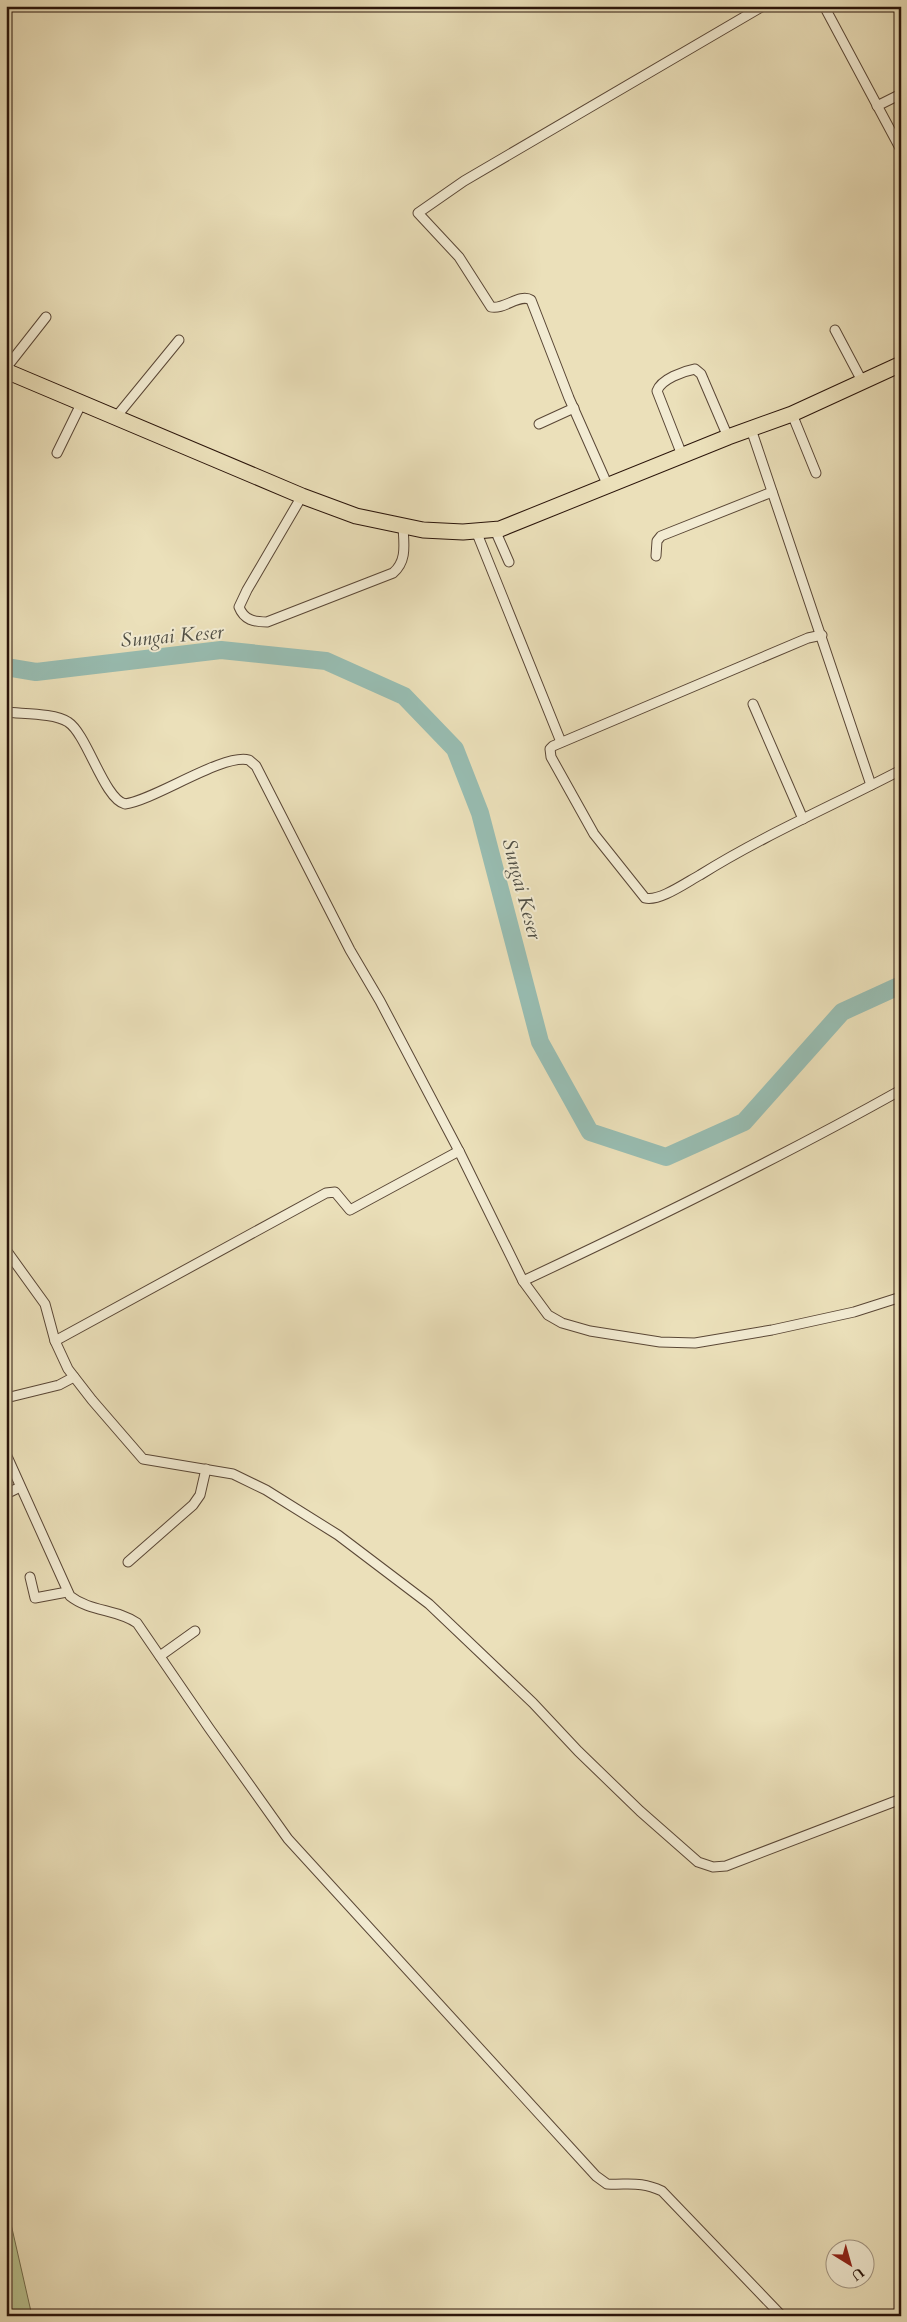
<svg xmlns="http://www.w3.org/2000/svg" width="907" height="2322" viewBox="0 0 907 2322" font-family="Cardo,serif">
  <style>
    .green { fill: #b8c28f; stroke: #716b4c }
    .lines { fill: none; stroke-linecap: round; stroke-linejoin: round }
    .river { stroke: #98bdb2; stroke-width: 18 }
    .minor-casing { stroke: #5a4736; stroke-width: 11 }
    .trunk-casing { stroke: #2a140a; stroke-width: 17 }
    .minor { stroke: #f2ebd2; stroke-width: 9 }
    .trunk { stroke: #ebe0ba; stroke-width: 15 }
    .labels { text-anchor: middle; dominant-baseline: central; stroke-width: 4; stroke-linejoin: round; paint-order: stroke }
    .water-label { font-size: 20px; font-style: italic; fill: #504f45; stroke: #f2ebd2 }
  </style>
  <rect width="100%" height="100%" fill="#ebe0ba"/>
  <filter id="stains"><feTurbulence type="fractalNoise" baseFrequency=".004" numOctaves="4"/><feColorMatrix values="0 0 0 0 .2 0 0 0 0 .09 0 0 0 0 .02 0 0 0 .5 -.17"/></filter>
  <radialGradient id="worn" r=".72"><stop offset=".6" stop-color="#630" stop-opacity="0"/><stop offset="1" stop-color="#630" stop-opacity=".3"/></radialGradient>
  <!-- green -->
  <polygon class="green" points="6,2171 11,2224 32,2316 6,2316"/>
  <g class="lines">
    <!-- river -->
    <polyline class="river" points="6,667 36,672 221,650 326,661 404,696 455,749 480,813 540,1042 590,1132 666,1157 744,1122 842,1012 901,985"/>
    <!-- minor casing -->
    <g class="minor-casing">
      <g id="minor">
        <polyline points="824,6 901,150"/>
        <polyline points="877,106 901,94"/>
        <polyline points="835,330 862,381"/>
        <polyline points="6,368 46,317"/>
        <polyline points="792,414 816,473"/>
        <polyline points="116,417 179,340"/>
        <polyline points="539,424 574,408"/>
        <polyline points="751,429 871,785"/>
        <polyline points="57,453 82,402"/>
        <path d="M682,455L657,391C661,379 684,371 695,369L701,374L728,437"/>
        <path d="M608,486L569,398L531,300C520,293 504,310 491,307L459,257L418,213L464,181L763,6"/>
        <path d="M302,496L247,590L239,607C244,620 254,622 267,622L393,573C407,561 404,545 403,527"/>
        <polyline points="495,530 509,562"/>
        <polyline points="476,531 561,742"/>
        <polyline points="656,556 657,541 661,536 772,492"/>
        <path d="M822,635L808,638L553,746L550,749L551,757L594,834L645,898C659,902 687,882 700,875C764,835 834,805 901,770"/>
        <polyline points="753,704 803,819"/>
        <path d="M6,712C22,714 55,713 68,722C87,734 104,799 125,804C155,800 223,753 249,760L256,766L350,950L380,1001L459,1151L523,1281L548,1315L562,1323L590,1331L660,1342L695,1343L772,1330L854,1312L901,1297"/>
        <polyline points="6,1250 45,1304 55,1341 68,1369 92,1400 143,1459 233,1474 266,1490 338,1535 429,1604 533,1703 578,1751 640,1811 698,1862 713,1867 726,1866 901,1799"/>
        <path d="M523,1281C651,1221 778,1159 901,1090"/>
        <polyline points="55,1341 326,1193 335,1192 350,1210 459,1151"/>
        <polyline points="6,1398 59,1385 74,1377"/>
        <path d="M6,1454L70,1596C90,1612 117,1609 137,1623L209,1728L288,1839L596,2176L607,2184C630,2185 640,2181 662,2191L782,2316"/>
        <polyline points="6,1494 20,1487"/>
        <polyline points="128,1562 193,1505 200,1495 206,1469"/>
        <polyline points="30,1577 35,1598 67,1592"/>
        <polyline points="160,1656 195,1631"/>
      </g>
    </g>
    <!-- trunk casing -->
    <g class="trunk-casing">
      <polyline id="trunk" points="6,371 302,496 356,516 423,530 463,532 500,529 728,437 792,414 901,364"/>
    </g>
    <!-- minor -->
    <use href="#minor" class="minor"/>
    <!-- trunk -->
    <use href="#trunk" class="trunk"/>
  </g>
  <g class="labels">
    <!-- water labels -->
    <g class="water-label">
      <text transform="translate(172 636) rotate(-5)">Sungai Keser</text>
      <text transform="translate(522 889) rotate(75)">Sungai Keser</text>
    </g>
  </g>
  <!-- margin -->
  <rect width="907" height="2322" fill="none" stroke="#ebe0ba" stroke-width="25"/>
  <rect x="8" y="8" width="892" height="2307" fill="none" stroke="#2a140a" stroke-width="2.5"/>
  <rect x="12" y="12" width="882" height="2297" fill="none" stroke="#2a140a"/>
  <!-- north arrow -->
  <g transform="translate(850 2264) rotate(143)"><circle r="24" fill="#f2ebd2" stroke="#a29582"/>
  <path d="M0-4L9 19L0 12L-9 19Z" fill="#8f2418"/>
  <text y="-8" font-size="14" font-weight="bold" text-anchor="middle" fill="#2a140a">U</text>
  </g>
  <rect width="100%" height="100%" filter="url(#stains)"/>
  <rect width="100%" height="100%" fill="url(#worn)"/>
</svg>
